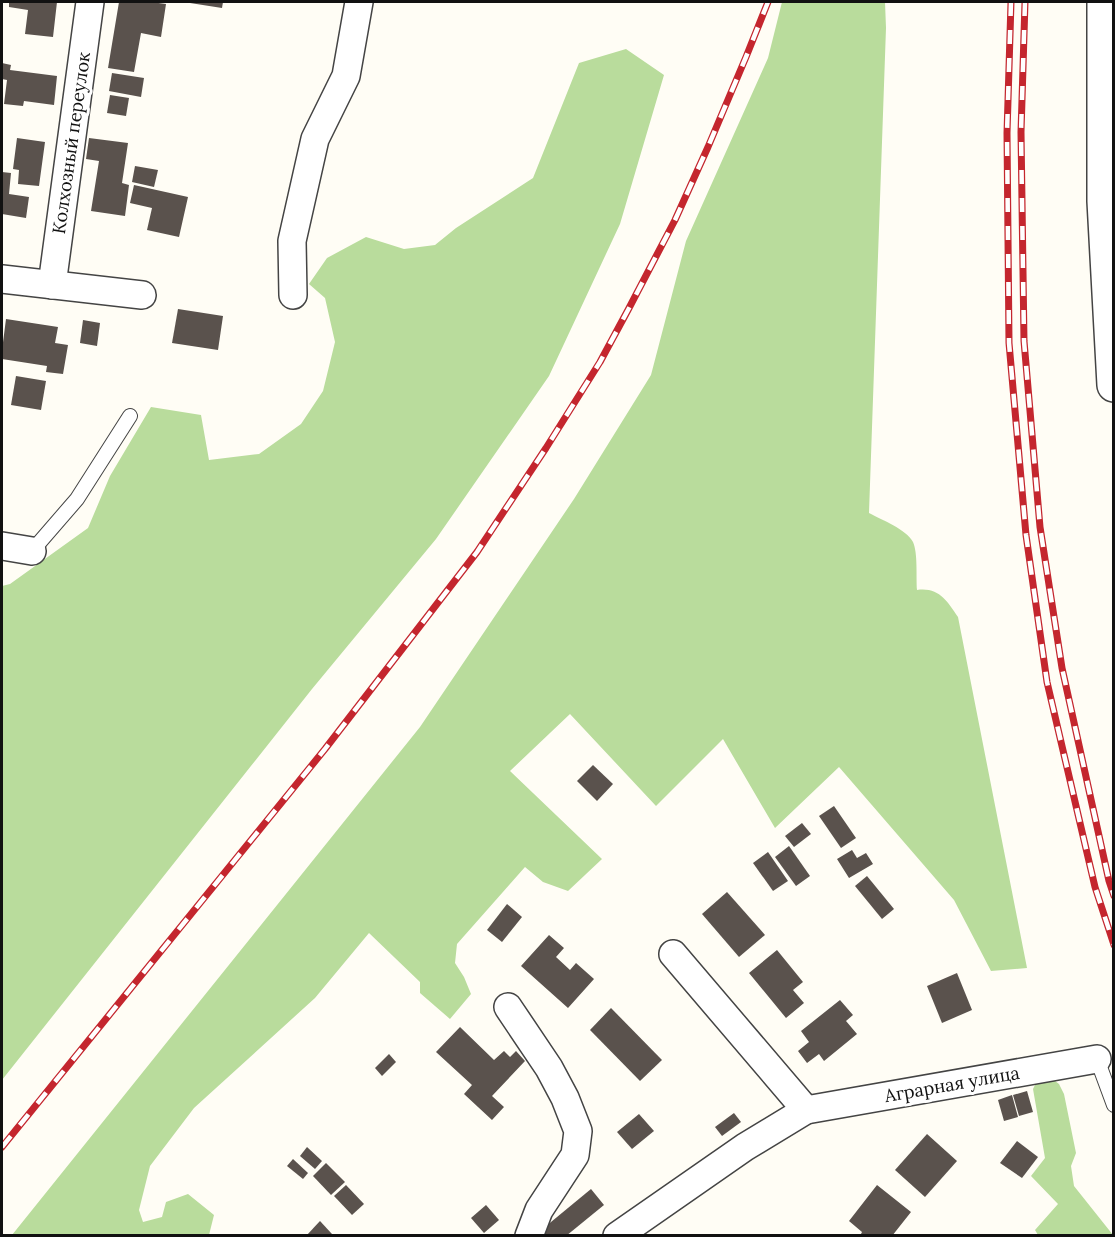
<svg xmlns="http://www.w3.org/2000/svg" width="1115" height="1237" viewBox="0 0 1115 1237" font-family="Lora,serif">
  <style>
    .forest { fill: #b9dc9c }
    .building { fill: #5a524d }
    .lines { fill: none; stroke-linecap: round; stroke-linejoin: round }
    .service-casing { stroke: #444; stroke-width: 16 }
    .minor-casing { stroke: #444; stroke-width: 30 }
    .tertiary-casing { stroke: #444; stroke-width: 36 }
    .service { stroke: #fff; stroke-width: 14 }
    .minor { stroke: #fff; stroke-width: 27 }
    .tertiary { stroke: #fff; stroke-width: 33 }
    .rail-casing { stroke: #c4262e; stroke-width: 7 }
    .rail { stroke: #fff; stroke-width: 4.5; stroke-dasharray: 14; stroke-linecap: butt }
    .labels { text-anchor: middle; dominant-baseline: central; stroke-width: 6; stroke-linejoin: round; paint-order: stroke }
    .street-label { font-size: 18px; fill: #111; stroke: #fff }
  </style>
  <rect width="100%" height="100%" fill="#fffdf5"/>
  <!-- forest -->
  <g class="forest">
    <path d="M782,2H885L886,28L869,513C882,520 906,529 913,542C918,553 916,577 917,590C939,587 947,601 958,617L1027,968L991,971L954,900L839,767L775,828L723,739L656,806L570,714L510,771L602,859L568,891L543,882L525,867L457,944L455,963L464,977L471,994L450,1019L420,993V982L369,933L315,998L194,1108L150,1166L139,1210L143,1222L162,1217L166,1202L188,1194L214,1215L209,1235H12L420,727L574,499L651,375L686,241L768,58Z"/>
    <polygon points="626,49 664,75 620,224 549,376 436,539 312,689 2,1080 2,586 10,584 88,528 110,476 151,407 201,415 209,460 259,454 301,424 323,391 335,342 325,298 309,284 327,258 366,237 404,249 435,245 456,228 533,178 579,63"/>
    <polygon points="1051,1078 1059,1084 1064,1094 1076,1153 1071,1166 1074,1186 1113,1235 1038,1235 1035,1230 1058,1204 1031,1176 1045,1158 1033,1089 1037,1081"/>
  </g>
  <!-- building -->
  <g class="building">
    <polygon points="9,2 57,2 53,37 25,34 28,10 9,7"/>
    <polygon points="119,2 151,2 166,4 161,37 141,33 134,72 108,68"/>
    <polygon points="190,2 223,2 222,8 190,3"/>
    <polygon points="2,63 11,65 10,70 57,76 54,105 24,101 23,106 4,104 7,80 2,79"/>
    <polygon points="112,73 144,78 141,97 109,91"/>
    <polygon points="110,95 129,98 126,116 107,113"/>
    <polygon points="17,138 45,142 39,186 18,184 19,170 13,169"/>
    <polygon points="89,138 128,143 122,183 129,185 125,216 91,211 99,161 86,159"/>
    <polygon points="135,166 158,170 154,187 132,182"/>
    <polygon points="2,172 11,173 9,194 29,197 26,218 2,214"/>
    <polygon points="134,185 188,197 179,237 147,230 152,208 130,203"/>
    <polygon points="178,309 223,316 218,350 172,343"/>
    <polygon points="6,319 58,327 55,343 68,345 63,374 46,372 47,366 2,359 2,350"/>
    <polygon points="83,320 100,323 97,346 80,343"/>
    <polygon points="16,376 46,381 41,410 11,405"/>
    <polygon points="593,765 613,784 597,801 577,781"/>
    <polygon points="834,806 856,838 841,848 819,816"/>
    <polygon points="802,823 811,834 794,847 785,836"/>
    <polygon points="789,846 810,876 796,886 775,857"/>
    <polygon points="852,850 857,858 866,853 873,864 849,878 837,859"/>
    <polygon points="768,852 788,881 773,891 753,863"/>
    <polygon points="867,876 894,909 882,919 855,886"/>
    <polygon points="727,892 765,935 739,957 702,914"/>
    <polygon points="507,904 522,917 502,942 487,930"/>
    <polygon points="549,935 564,948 556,957 570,970 576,963 594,979 568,1008 521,966"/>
    <polygon points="777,950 803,982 793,990 804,1003 786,1018 749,973"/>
    <polygon points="957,973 972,1010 942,1023 927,986"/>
    <polygon points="840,1000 853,1015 846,1021 857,1034 824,1061 819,1054 807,1063 798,1051 809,1042 801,1031"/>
    <polygon points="611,1008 662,1060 640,1081 590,1030"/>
    <polygon points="460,1027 494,1060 504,1051 510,1057 516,1051 525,1061 492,1096 504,1107 492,1120 464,1094 472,1085 436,1052"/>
    <polygon points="389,1054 396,1062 382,1076 375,1068"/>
    <polygon points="1027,1091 1033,1112 1019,1116 1013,1095"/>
    <polygon points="1012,1095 1018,1117 1004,1121 998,1100"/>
    <polygon points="734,1113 741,1122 722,1136 715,1127"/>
    <polygon points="639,1114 654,1131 632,1149 617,1132"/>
    <polygon points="927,1134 957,1161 925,1197 895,1170"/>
    <polygon points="1017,1141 1038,1157 1022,1178 1000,1163"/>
    <polygon points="307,1147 322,1161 315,1169 300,1156"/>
    <polygon points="293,1159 308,1173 303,1179 287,1166"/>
    <polygon points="326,1163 345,1182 331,1195 313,1176"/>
    <polygon points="346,1185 364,1204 352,1215 334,1196"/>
    <polygon points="877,1185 911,1212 892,1236 860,1236 862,1232 849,1221"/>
    <polygon points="591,1189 604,1205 566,1236 534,1236"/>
    <polygon points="486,1205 499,1220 484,1233 471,1218"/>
    <polygon points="320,1221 332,1234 331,1236 306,1236"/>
  </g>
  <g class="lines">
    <!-- service casing -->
    <g class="service-casing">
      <g id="service">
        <polyline points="32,551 77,499 130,416"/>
        <polyline points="1097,1059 1114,1105"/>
      </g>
    </g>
    <!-- minor casing -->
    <g class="minor-casing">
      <g id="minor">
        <polyline points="2,279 142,295"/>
        <polyline points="52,285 90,2"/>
        <polyline points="293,295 292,241 315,139 346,76 359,2"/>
        <polyline points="2,546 32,551"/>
        <polyline points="673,954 806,1110"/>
        <polyline points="508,1007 549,1068 565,1098 578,1131 575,1155 539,1210 529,1236"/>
        <polyline points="617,1236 745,1147 806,1110 1097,1059"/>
      </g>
    </g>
    <!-- tertiary casing -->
    <g class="tertiary-casing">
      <polyline id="tertiary" points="1104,2 1104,201 1114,385"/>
    </g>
    <!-- service -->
    <use href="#service" class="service"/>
    <!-- minor -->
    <use href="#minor" class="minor"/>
    <!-- tertiary -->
    <use href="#tertiary" class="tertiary"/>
    <!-- rail casing -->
    <g class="rail-casing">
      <g id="rail">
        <polyline points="1011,2 1007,133 1009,343 1026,535 1047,682 1095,887 1114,945"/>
        <polyline points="1025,2 1021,132 1024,341 1040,527 1062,668 1109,881 1114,896"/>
        <polyline points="2,1147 325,749 477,552 546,448 600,362 628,310 675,220 708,147 746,57 768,2"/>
      </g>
    </g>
    <!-- rail -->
    <use href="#rail" class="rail"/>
  </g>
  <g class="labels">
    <!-- street labels -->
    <g class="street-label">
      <text transform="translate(71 143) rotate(-82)">Колхозный переулок</text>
      <text transform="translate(952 1084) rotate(-10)">Аграрная улица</text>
    </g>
  </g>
  <!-- border -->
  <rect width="1115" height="1237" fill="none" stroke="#111111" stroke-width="6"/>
</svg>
